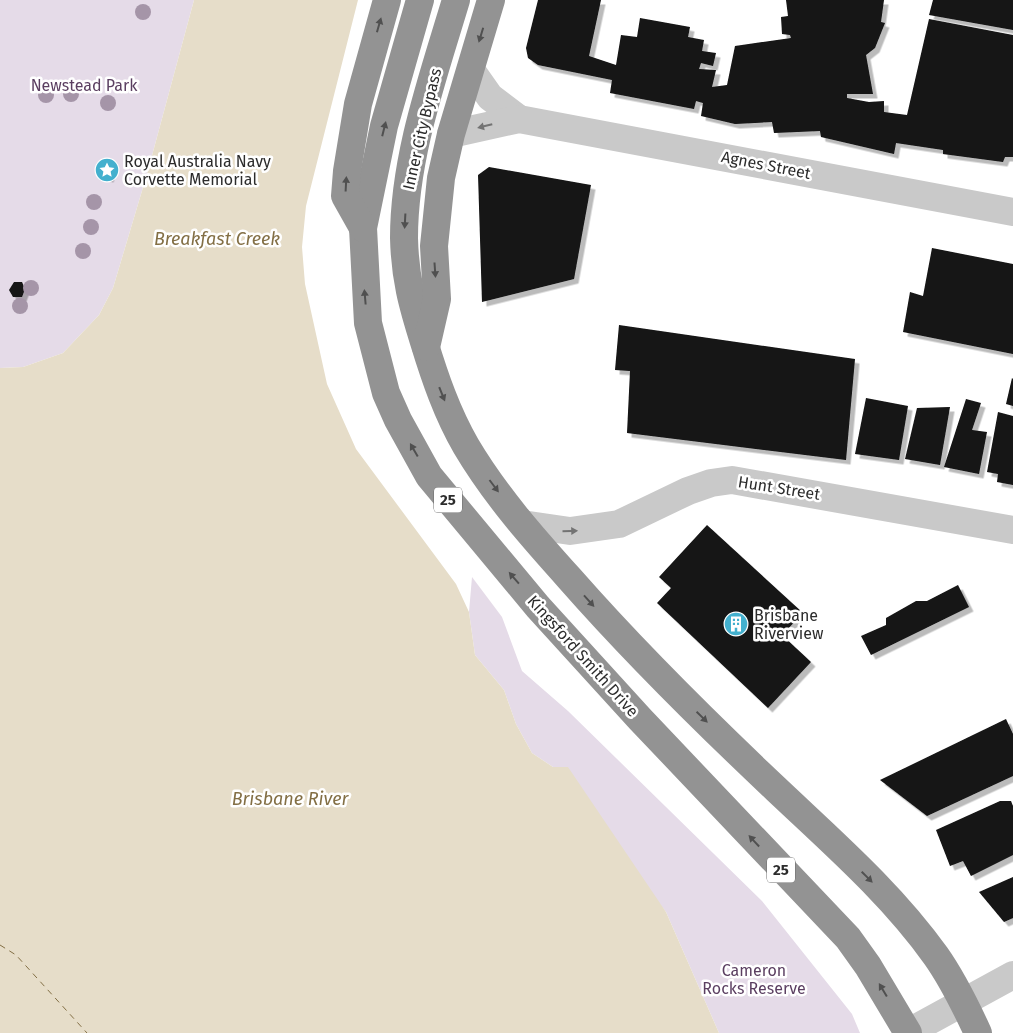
<svg xmlns="http://www.w3.org/2000/svg" width="1013" height="1033" viewBox="0 0 1013 1033" font-family="'Fira Sans',sans-serif">
  <style>
    .green { fill: #e5dbe8 }
    .water { fill: #e6ddc9 }
    .lines { fill: none; stroke-linecap: round; stroke-linejoin: round }
    .ferry { stroke: #836f45; stroke-width: 1; stroke-dasharray: 6 5; stroke-linecap: butt }
    .building { fill: #131313; filter: url(#shadow) }
    .minor { stroke: #c9c9c9; stroke-width: 28 }
    .highway { stroke: #939393; stroke-width: 28 }
    .tree { fill: #a595a8 }
    .oneway { fill: #505050 }
    .oneway2 { fill: #737373 }
    .labels { text-anchor: middle; dominant-baseline: central; stroke-width: 5; stroke-linejoin: round; paint-order: stroke }
    .shield { fill: #fff; stroke: #6b6b6b; stroke-width: 1 }
    .shield-label { font-size: 15px; font-weight: bold; fill: #2c2c2c }
    .park-label { font-size: 16px; fill: #5b3f61; stroke: #fff }
    .street-label { font-size: 16px; fill: #2c2c2c; stroke: #fff }
    .poi-label { font-size: 16px; fill: #2c2c2c; stroke: #fff; text-anchor: start }
    .water-label { font-size: 18px; font-style: italic; fill: #836f45; stroke: #fff }
  </style>
  <defs>
    <filter id="shadow"><feDropShadow dx="4.5" dy="4.5" stdDeviation="0" flood-color="#0004"/></filter>
  </defs>
  <rect width="100%" height="100%" fill="#fff"/>
  <!-- green -->
  <g class="green">
    <polygon points="0,0 194,0 147,174 113,288 99,315 63,353 23,367 0,368"/>
    <polygon points="472,577 502,617 522,671 568,711 762,901 852,1014 860,1033 719,1033 666,912 553,767 532,753 516,724 504,690 475,655 469,612"/>
  </g>
  <!-- water -->
  <polygon class="water" points="194,0 358,0 306,206 302,247 305,284 327,384 356,449 456,584 469,612 475,655 504,690 516,724 532,753 553,767 568,767 666,912 719,1033 0,1033 0,368 23,367 63,353 99,315 113,288 147,174"/>
  <g class="lines">
    <!-- ferry -->
    <polyline class="ferry" points="0,945 16,955 87,1033"/>
  </g>
  <!-- building -->
  <g class="building">
    <polygon points="538,0 601,0 589,56 616,65 621,35 637,37 640,18 690,27 688,37 704,40 702,51 716,53 713,66 701,63 699,69 716,70 712,87 727,85 735,46 791,38 790,35 782,34 781,17 788,16 786,0 884,0 881,22 885,23 875,48 866,55 873,94 847,94 847,98 869,102 884,101 884,112 907,115 929,19 1013,35 1013,157 1005,157 1003,162 943,154 943,150 896,143 894,154 821,137 820,131 774,133 772,122 735,124 701,116 703,103 696,101 694,109 610,93 612,80 538,65 528,58 526,48"/>
    <polygon points="933,0 1013,0 1013,30 929,15"/>
    <polygon points="110,163 113,164 109,178 106,177"/>
    <polygon points="489,167 591,185 574,279 482,302 478,175"/>
    <polygon points="932,248 1013,264 1013,354 903,332 910,292 923,296"/>
    <polygon points="14,282 22,282 25,289 22,297 13,297 9,290"/>
    <polygon points="619,325 855,359 846,460 627,433 630,371 615,370"/>
    <polygon points="1012,378 1013,379 1013,406 1006,404"/>
    <polygon points="866,398 908,406 899,460 855,454"/>
    <polygon points="966,399 981,403 972,430 987,432 979,474 944,467"/>
    <polygon points="950,407 940,465 905,459 917,408"/>
    <polygon points="998,412 1013,416 1013,485 997,482 998,474 987,472"/>
    <polygon points="707,525 803,613 782,635 811,662 768,708 657,603 671,588 659,577"/>
    <polygon points="958,585 969,607 871,655 861,636 886,625 886,618 916,601 927,601"/>
    <polygon points="1006,719 1013,734 1013,776 927,816 880,780"/>
    <polygon points="1000,801 1011,801 1013,806 1013,855 971,876 963,861 950,866 936,830"/>
    <polygon points="1013,877 1013,918 1004,922 979,892"/>
  </g>
  <g class="lines">
    <!-- minor -->
    <g class="minor">
      <polyline points="471,70 490,97 519,119"/>
      <polyline points="451,134 519,119 1013,212"/>
      <polyline points="522,524 570,531 619,524 688,491 711,483 732,480 1013,530"/>
      <polyline points="907,1033 1013,975"/>
    </g>
    <!-- highway -->
    <g class="highway">
      <polyline points="420,0 384,126 363,228 368,323 386,393 398,420 429,476 538,607 640,719 848,938 868,966 908,1033"/>
      <path d="M456,0C433,77 404,157 404,238C405,278 412,304 424,342C435,378 447,413 466,446C495,495 533,538 570,579C635,653 705,722 776,789C832,842 891,893 936,956C953,980 966,1007 978,1033"/>
      <polyline points="363,228 345,196 347,171 358,104 387,0"/>
      <polyline points="426,347 437,299 434,246 441,178 451,134 491,0"/>
    </g>
  </g>
  <!-- trees -->
  <g class="tree">
    <circle cx="143" cy="12" r="8"/>
    <circle cx="71" cy="94" r="8"/>
    <circle cx="46" cy="95" r="8"/>
    <circle cx="108" cy="103" r="8"/>
    <circle cx="94" cy="202" r="8"/>
    <circle cx="91" cy="227" r="8"/>
    <circle cx="83" cy="251" r="8"/>
    <circle cx="31" cy="288" r="8"/>
    <circle cx="20" cy="306" r="8"/>
  </g>
  <!-- one-way arrows -->
  <defs><path id="oneway-solid" d="M-6-.8H1V-3.2L6.5 0L1 3.2V.8H-6Z" transform="scale(1.25)"/></defs>
  <g class="oneway">
    <use href="#oneway-solid" transform="translate(379 25) rotate(-74)"/>
    <use href="#oneway-solid" transform="translate(481 35) rotate(107)"/>
    <use href="#oneway-solid" transform="translate(384 129) rotate(-76)"/>
    <use href="#oneway-solid" transform="translate(346 184) rotate(-87)"/>
    <use href="#oneway-solid" transform="translate(405 221) rotate(93)"/>
    <use href="#oneway-solid" transform="translate(435 270) rotate(86)"/>
    <use href="#oneway-solid" transform="translate(365 297) rotate(-95)"/>
    <use href="#oneway-solid" transform="translate(442 394) rotate(68)"/>
    <use href="#oneway-solid" transform="translate(414 450) rotate(-120)"/>
    <use href="#oneway-solid" transform="translate(494 486) rotate(53)"/>
    <use href="#oneway-solid" transform="translate(514 578) rotate(-131)"/>
    <use href="#oneway-solid" transform="translate(589 601) rotate(48)"/>
    <use href="#oneway-solid" transform="translate(702 717) rotate(44)"/>
    <use href="#oneway-solid" transform="translate(754 841) rotate(-133)"/>
    <use href="#oneway-solid" transform="translate(867 877) rotate(45)"/>
    <use href="#oneway-solid" transform="translate(883 990) rotate(-121)"/>
  </g>
  <g class="oneway2">
    <use href="#oneway-solid" transform="translate(485 126) rotate(166)"/>
    <use href="#oneway-solid" transform="translate(570 531) rotate(-2)"/>
  </g>
  <!-- icons -->
  <defs>
    <g id="sight-disc" transform="scale(1.25)"><circle r="9.5" fill="#43b0ce" stroke="#fff"/><path d="M0-6L1.8-2.2L6-1.7L2.9 1.2L3.7 5.4L0 3.3L-3.7 5.4L-2.9 1.2L-6-1.7L-1.8-2.2Z" fill="#fff"/></g>
    <g id="building-disc" transform="scale(1.25)"><circle r="9.5" fill="#43b0ce" stroke="#fff"/><path d="M-4-6H4V6H1V3H-1V6H-4ZM-2.5-4.3h1.7v1.8h-1.7ZM.8-4.3h1.7v1.8H.8ZM-2.5-1h1.7V.8h-1.7ZM.8-1h1.7V.8H.8Z" fill="#fff"/></g>
  </defs>
  <g fill-rule="evenodd">
    <use href="#sight-disc" x="107" y="170"/>
    <use href="#building-disc" x="736" y="624"/>
  </g>
  <g class="labels">
    <!-- shield labels -->
    <g class="shield">
      <rect x="434" y="487.5" width="28" height="25" rx="4"/>
      <rect x="767" y="857.5" width="28" height="25" rx="4"/>
    </g>
    <g class="shield-label">
      <text x="448" y="500">25</text>
      <text x="781" y="870">25</text>
    </g>
    <!-- park labels -->
    <g class="park-label">
      <text x="84" y="85">Newstead Park</text>
      <text x="754" y="970">Cameron<tspan x="754" dy="18">Rocks Reserve</tspan></text>
    </g>
    <!-- street labels -->
    <g class="street-label">
      <text transform="translate(422 129) rotate(-77)">Inner City Bypass</text>
      <text transform="translate(766 165) rotate(11)">Agnes Street</text>
      <text transform="translate(779 488) rotate(9)">Hunt Street</text>
      <text transform="translate(583 656) rotate(48)">Kingsford Smith Drive</text>
    </g>
    <!-- poi labels -->
    <g class="poi-label">
      <text x="124" y="161">Royal Australia Navy<tspan x="124" dy="18">Corvette Memorial</tspan></text>
      <text x="754" y="615">Brisbane<tspan x="754" dy="18">Riverview</tspan></text>
    </g>
    <!-- water labels -->
    <g class="water-label">
      <text x="217" y="239">Breakfast Creek</text>
      <text x="290" y="799">Brisbane River</text>
    </g>
  </g>
</svg>
